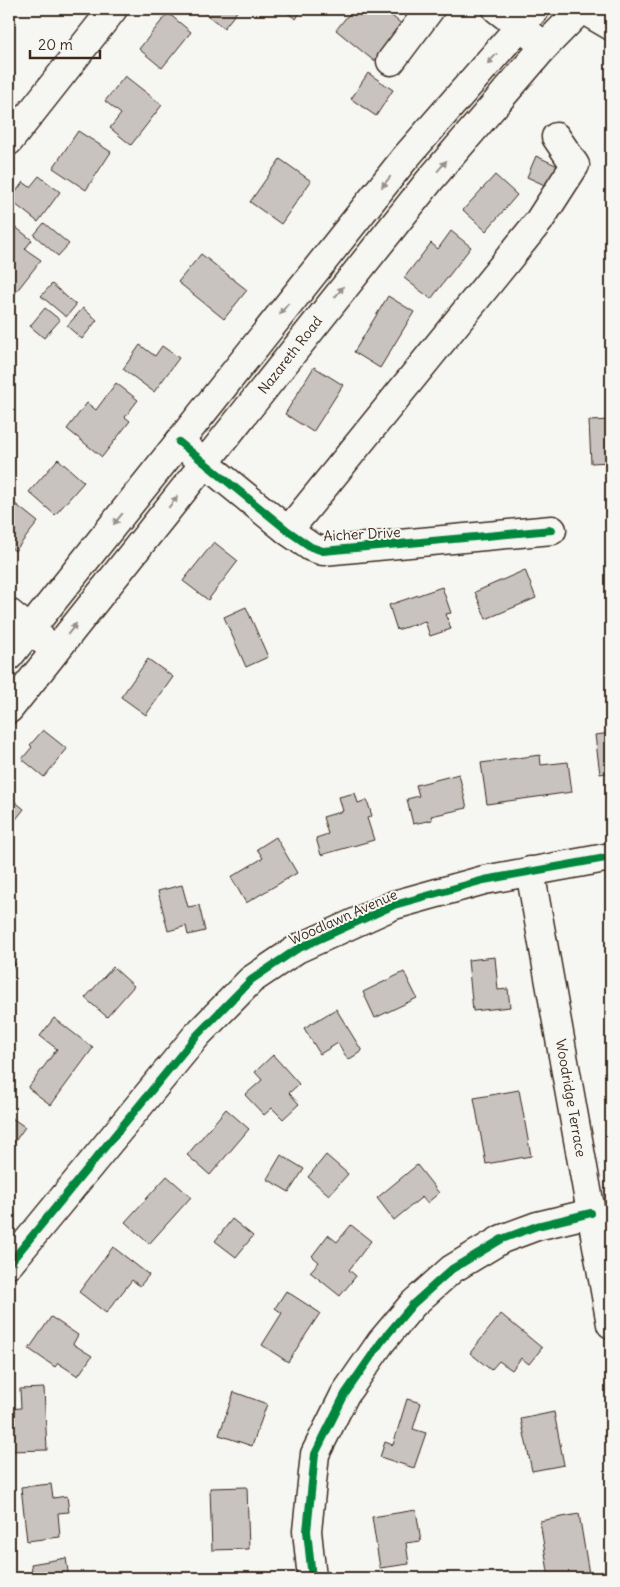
<svg xmlns="http://www.w3.org/2000/svg" width="620" height="1587" viewBox="0 0 620 1587" font-family="Delius,sans-serif">
  <style>
    .building { fill: #c8c3be; stroke: #3b2a1e }
    .lines { fill: none; stroke-linecap: round; stroke-linejoin: round }
    .minor-casing { stroke: #3b2a1e; stroke-width: 31 }
    .highway-casing { stroke: #3b2a1e; stroke-width: 31 }
    .minor { stroke: #f6f6f2; stroke-width: 28 }
    .highway { stroke: #f6f6f2; stroke-width: 28 }
    .cycleway-casing { stroke: #f6f6f2; stroke-width: 11 }
    .cycleway { stroke: #00873e; stroke-width: 8 }
    .oneway { fill: #989088 }
    .labels { text-anchor: middle; dominant-baseline: central; stroke-width: 4; stroke-linejoin: round; paint-order: stroke }
    .street-label { font-size: 14px; fill: #3b2a1e; stroke: #f6f6f2 }
  </style>
  <rect width="100%" height="100%" fill="#f6f6f2"/>
  <filter id="ink" filterUnits="userSpaceOnUse"><feTurbulence type="fractalNoise" baseFrequency=".02" numOctaves="2"/><feDisplacementMap in="SourceGraphic" scale="10" xChannelSelector="R" yChannelSelector="G"/><feConvolveMatrix kernelMatrix="1 2 1 2 8 2 1 2 1" color-interpolation-filters="sRGB"/></filter>
  <g filter="url(#ink)">
    <!-- building -->
    <g class="building">
      <polygon points="199,9 239,9 224,28"/>
      <polygon points="281,9 302,9 296,19"/>
      <polygon points="353,9 383,9 403,25 374,61 336,30"/>
      <polygon points="168,13 191,32 162,68 139,49"/>
      <polygon points="368,73 393,90 376,116 351,99"/>
      <polygon points="125,76 162,105 131,145 110,128 121,114 105,101"/>
      <polygon points="78,131 111,152 86,190 53,168"/>
      <polygon points="536,156 558,166 549,187 527,177"/>
      <polygon points="280,159 311,181 281,224 250,202"/>
      <polygon points="495,175 517,195 486,231 463,210"/>
      <polygon points="39,176 60,192 38,222 10,200 23,182 30,187"/>
      <polygon points="9,222 32,240 25,249 41,260 12,297 9,295"/>
      <polygon points="44,223 69,244 58,256 34,235"/>
      <polygon points="451,231 471,247 431,299 404,278 431,243 438,249"/>
      <polygon points="201,254 247,290 224,319 178,282"/>
      <polygon points="52,284 76,305 66,317 41,296"/>
      <polygon points="388,296 414,312 380,368 354,352"/>
      <polygon points="45,308 60,320 44,338 30,326"/>
      <polygon points="83,308 97,320 82,339 67,326"/>
      <polygon points="140,345 155,356 162,346 179,358 154,392 123,369"/>
      <polygon points="314,367 343,385 313,432 285,414"/>
      <polygon points="116,383 138,400 125,417 130,421 102,457 67,429 87,403 96,410"/>
      <polygon points="611,420 611,462 591,463 589,421"/>
      <polygon points="58,459 84,482 55,515 29,492"/>
      <polygon points="9,499 38,522 15,551 9,546"/>
      <polygon points="214,542 238,561 208,600 183,581"/>
      <polygon points="525,570 536,598 486,619 475,592"/>
      <polygon points="442,587 451,613 446,614 451,629 430,636 425,621 397,630 389,605"/>
      <polygon points="246,607 268,657 246,667 224,617"/>
      <polygon points="148,659 173,677 146,715 121,697"/>
      <polygon points="43,730 67,749 44,777 22,759 32,747 30,745"/>
      <polygon points="611,733 611,772 600,774 595,735"/>
      <polygon points="540,755 541,765 568,762 572,792 487,804 481,763"/>
      <polygon points="459,774 467,808 431,816 432,820 413,824 407,799 419,796 416,785"/>
      <polygon points="355,793 358,803 367,800 372,816 367,818 374,840 321,855 316,838 328,834 323,817 343,811 339,797"/>
      <polygon points="9,797 24,809 9,828"/>
      <polygon points="276,837 297,873 246,903 231,877 263,858 257,849"/>
      <polygon points="182,885 188,907 199,905 205,931 188,935 186,926 168,931 158,891"/>
      <polygon points="495,957 498,990 508,989 510,1007 473,1011 468,960"/>
      <polygon points="9,958 16,964 9,972"/>
      <polygon points="113,967 134,986 107,1017 85,998"/>
      <polygon points="404,972 417,998 375,1018 363,992"/>
      <polygon points="336,1009 362,1051 348,1060 338,1043 320,1054 304,1028"/>
      <polygon points="54,1018 93,1048 51,1105 28,1088 57,1049 40,1036"/>
      <polygon points="273,1055 299,1084 289,1093 299,1104 283,1119 272,1108 264,1115 245,1095 262,1080 255,1072"/>
      <polygon points="519,1090 531,1156 486,1164 474,1098"/>
      <polygon points="226,1109 249,1129 210,1175 187,1155"/>
      <polygon points="9,1116 25,1127 9,1150"/>
      <polygon points="281,1155 304,1169 289,1192 267,1179"/>
      <polygon points="326,1155 348,1174 329,1195 308,1177"/>
      <polygon points="417,1165 439,1193 427,1203 422,1197 394,1220 377,1198"/>
      <polygon points="167,1176 191,1197 149,1244 125,1222"/>
      <polygon points="232,1219 253,1236 236,1257 215,1241"/>
      <polygon points="351,1225 371,1241 349,1270 356,1276 340,1296 310,1272 319,1262 312,1256 328,1235 337,1242"/>
      <polygon points="113,1247 149,1275 140,1286 132,1280 106,1313 79,1292"/>
      <polygon points="286,1291 320,1313 288,1362 262,1345 282,1313 275,1308"/>
      <polygon points="501,1314 542,1348 529,1364 521,1358 512,1370 499,1361 491,1370 470,1353"/>
      <polygon points="51,1317 78,1335 73,1344 92,1356 78,1376 58,1363 55,1367 29,1349"/>
      <polygon points="44,1388 47,1450 9,1451 9,1409 21,1408 20,1389"/>
      <polygon points="234,1392 267,1404 252,1446 219,1435"/>
      <polygon points="407,1399 421,1403 413,1429 426,1433 414,1468 380,1457 385,1442 393,1445"/>
      <polygon points="554,1412 564,1465 532,1471 521,1419"/>
      <polygon points="51,1484 53,1498 67,1496 69,1512 58,1513 60,1537 27,1541 21,1487"/>
      <polygon points="247,1487 249,1549 212,1550 210,1488"/>
      <polygon points="416,1510 421,1541 406,1543 409,1564 380,1568 372,1517"/>
      <polygon points="579,1514 589,1574 563,1578 549,1578 540,1521"/>
      <polygon points="66,1558 69,1578 33,1578 31,1564"/>
    </g>
    <g class="lines">
      <!-- minor casing -->
      <g class="minor-casing">
        <g id="minor">
          <polyline points="497,9 545,46"/>
          <polyline points="582,9 611,26"/>
          <polyline points="391,61 430,9"/>
          <polyline points="9,141 113,9"/>
          <polyline points="179,442 288,531 311,547 323,551 552,530"/>
          <polyline points="288,531 539,221 575,165 556,137"/>
          <polyline points="9,613 55,650"/>
          <polyline points="530,871 611,1324"/>
          <polyline points="9,1264 197,1035 251,980 297,949 394,905 484,880 611,857"/>
          <polyline points="312,1578 307,1531 315,1454 345,1394 381,1342 413,1304 452,1269 502,1239 537,1226 591,1213"/>
        </g>
      </g>
      <!-- highway casing -->
      <g class="highway-casing">
        <g id="highway">
          <polyline points="9,656 405,158 535,9"/>
          <polyline points="9,709 430,180 545,46 581,9"/>
        </g>
      </g>
      <!-- minor -->
      <use href="#minor" class="minor"/>
      <!-- highway -->
      <use href="#highway" class="highway"/>
      <!-- cycleway casing -->
      <g class="cycleway-casing">
        <g id="cycleway">
          <polyline points="179,442 288,531 311,547 323,551 552,530"/>
          <polyline points="9,1264 197,1035 251,980 297,949 394,905 484,880 611,857"/>
          <polyline points="312,1578 307,1531 315,1454 345,1394 381,1342 413,1304 452,1269 502,1239 537,1226 591,1213"/>
        </g>
      </g>
      <!-- cycleway -->
      <use href="#cycleway" class="cycleway"/>
    </g>
    <!-- one-way arrows -->
    <defs><path id="oneway-solid" d="M-6-.8H1V-3.2L6.5 0L1 3.2V.8H-6Z" transform="scale(1.25)"/></defs>
    <g class="oneway">
      <use href="#oneway-solid" transform="translate(492 59) rotate(131)"/>
      <use href="#oneway-solid" transform="translate(442 166) rotate(-49)"/>
      <use href="#oneway-solid" transform="translate(386 182) rotate(129)"/>
      <use href="#oneway-solid" transform="translate(339 292) rotate(-52)"/>
      <use href="#oneway-solid" transform="translate(284 309) rotate(128)"/>
      <use href="#oneway-solid" transform="translate(173 502) rotate(-52)"/>
      <use href="#oneway-solid" transform="translate(118 519) rotate(129)"/>
      <use href="#oneway-solid" transform="translate(72 629) rotate(-52)"/>
    </g>
  </g>
  <g class="labels">
    <!-- street labels -->
    <g class="street-label">
      <text transform="translate(290 355) rotate(-52)">Nazareth Road</text>
      <text transform="translate(362 534) rotate(-3)">Aicher Drive</text>
      <text transform="translate(343 917) rotate(-24)">Woodlawn Avenue</text>
      <text transform="translate(571 1098) rotate(80)">Woodridge Terrace</text>
    </g>
  </g>
  <!-- margin -->
  <rect width="620" height="1587" fill="none" stroke="#f6f6f2" stroke-width="30"/>
  <rect x="15" y="15" width="590" height="1557" fill="none" stroke="#3b2a1e" stroke-width="2" filter="url(#ink)"/>
  <!-- scale -->
  <path d="M30 50v8h70v-8" fill="none" stroke="#3b2a1e" stroke-width="2.5"/>
  <text x="38" y="50" font-size="15" fill="#3b2a1e" stroke="#f6f6f2" stroke-width="4" paint-order="stroke">20 m</text>
</svg>
